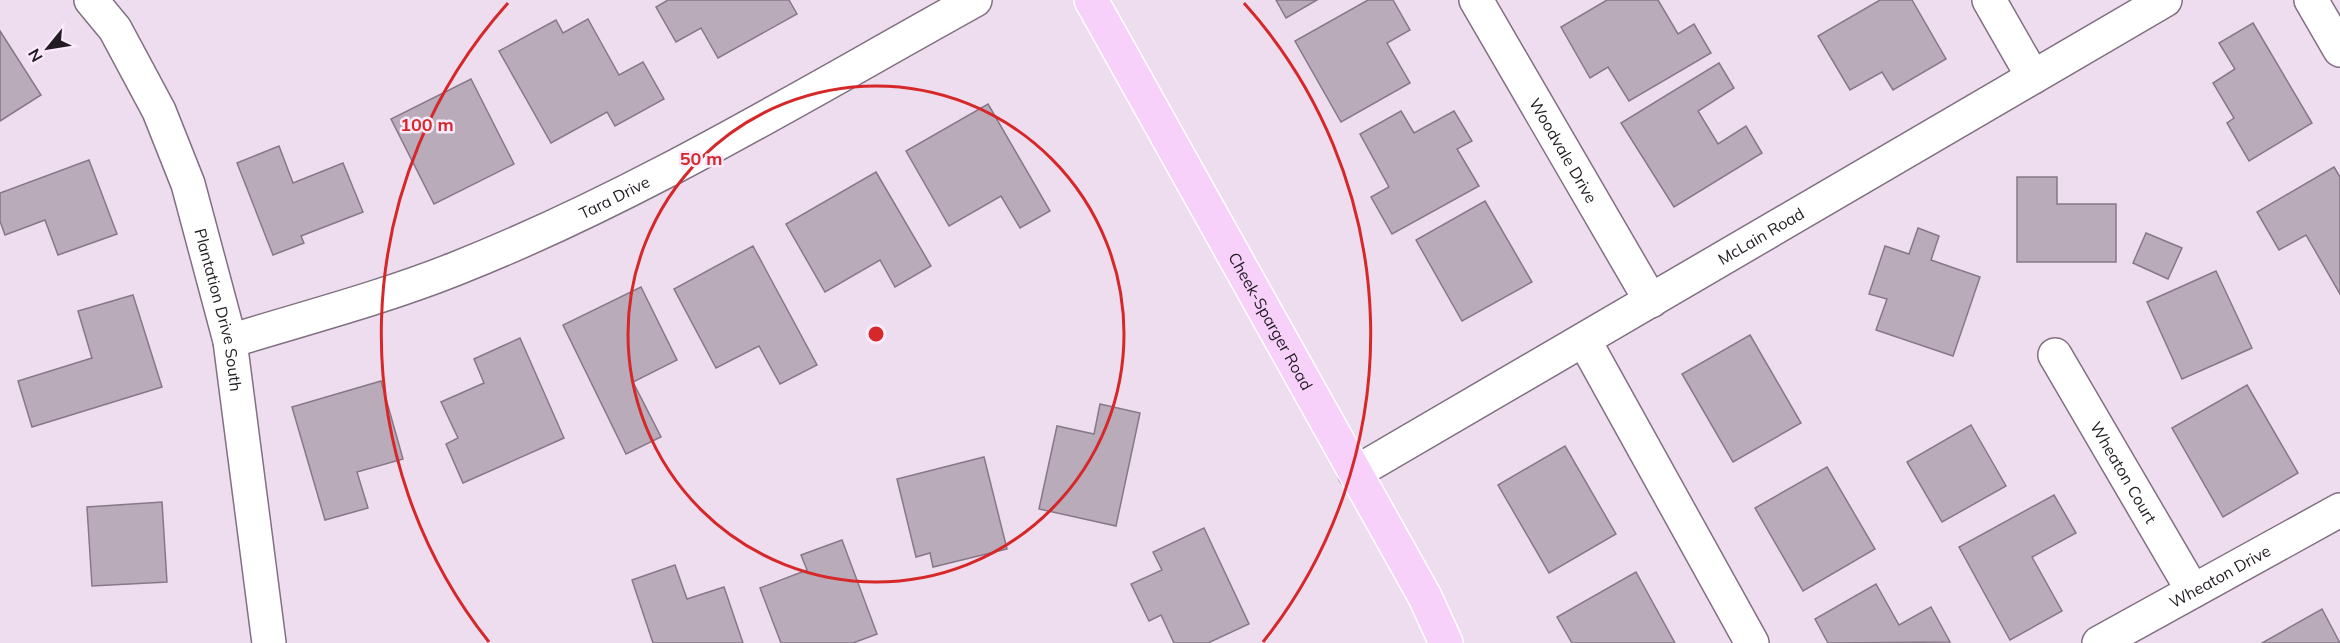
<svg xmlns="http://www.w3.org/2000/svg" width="2340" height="643" viewBox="0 0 2340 643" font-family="Mulish,sans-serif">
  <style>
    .building { fill: #baabbb; stroke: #877888; stroke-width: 1.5 }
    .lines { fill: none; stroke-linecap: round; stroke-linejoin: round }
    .minor-casing { stroke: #807180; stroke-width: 36 }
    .major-casing { stroke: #fff; stroke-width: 36 }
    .minor { stroke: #fff; stroke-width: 33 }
    .major { stroke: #f7d1fa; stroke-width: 33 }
    .ring { fill: none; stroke: #d62828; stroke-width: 3 }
    .labels { text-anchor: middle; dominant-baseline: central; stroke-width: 5; stroke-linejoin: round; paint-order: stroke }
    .street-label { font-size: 16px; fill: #211b22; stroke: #fbeafc }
    .centre { fill: #d62828; stroke: #fbeafc; stroke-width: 3 }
    .ring-label { font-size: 18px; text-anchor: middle; font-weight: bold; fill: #d62828; stroke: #fbeafc; stroke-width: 5; stroke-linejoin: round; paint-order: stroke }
  </style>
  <rect width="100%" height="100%" fill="#eeddef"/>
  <!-- building -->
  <g class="building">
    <polygon points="668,0 789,0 797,14 718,58 701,28 676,42 656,7"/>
    <polygon points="1276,0 1317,0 1286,18"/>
    <polygon points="1368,0 1393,0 1410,30 1387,43 1410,83 1341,122 1295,41"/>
    <polygon points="1607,0 1658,0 1678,34 1694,24 1711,53 1629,101 1608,67 1590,78 1561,27"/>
    <polygon points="1880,0 1912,0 1946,59 1893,90 1882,72 1850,90 1818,36"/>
    <polygon points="588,19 619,75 643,62 664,99 615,126 607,112 551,143 499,51 556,20 563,33"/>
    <polygon points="2253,23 2312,123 2249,161 2227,123 2234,118 2213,83 2235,69 2219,43"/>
    <polygon points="0,31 41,95 0,121"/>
    <polygon points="1719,63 1734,88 1698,111 1718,144 1746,126 1762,153 1674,207 1621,123"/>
    <polygon points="471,79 514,164 434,204 391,119"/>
    <polygon points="988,104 1050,211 1020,228 1001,196 949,226 906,151"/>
    <polygon points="1401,111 1414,133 1454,111 1472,141 1457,149 1479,186 1392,234 1371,197 1389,187 1360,134"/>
    <polygon points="279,146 293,183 343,163 363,212 301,236 304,243 273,255 237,163"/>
    <polygon points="89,160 117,234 58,255 45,220 5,235 0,221 0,193"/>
    <polygon points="2334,167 2340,177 2340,294 2306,235 2279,250 2257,212"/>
    <polygon points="876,172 931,266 895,287 880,260 825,292 786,224"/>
    <polygon points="2017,177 2057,177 2057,204 2116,204 2116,262 2017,262"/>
    <polygon points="1485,201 1532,282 1462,321 1416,240"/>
    <polygon points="1918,228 1939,236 1931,260 1980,277 1953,356 1876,330 1887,299 1869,294 1885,246 1909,254"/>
    <polygon points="2146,233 2182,248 2168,279 2133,263"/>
    <polygon points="753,246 817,365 780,384 759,346 716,368 674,289"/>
    <polygon points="2216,271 2252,348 2182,379 2147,302"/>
    <polygon points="641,287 677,360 633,382 661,437 626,454 563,325"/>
    <polygon points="133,295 162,387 32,427 18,381 92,358 78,311"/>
    <polygon points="1750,335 1801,423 1733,462 1682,374"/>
    <polygon points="520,338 564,438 463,483 446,444 458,438 441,402 484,383 474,359"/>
    <polygon points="381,381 403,459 357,472 368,508 325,520 292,407"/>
    <polygon points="2247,385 2298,473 2223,517 2172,428"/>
    <polygon points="1100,404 1140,413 1116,526 1039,509 1057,426 1094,434"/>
    <polygon points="1971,425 2006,486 1942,522 1907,462"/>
    <polygon points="1565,446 1616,534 1549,573 1498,485"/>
    <polygon points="984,457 1007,549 933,567 930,553 916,557 897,479"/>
    <polygon points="1827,467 1875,549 1803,591 1755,508"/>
    <polygon points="2054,495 2076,533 2032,557 2062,611 2010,640 1959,547"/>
    <polygon points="162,502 167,582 92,586 87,507"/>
    <polygon points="1204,528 1249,624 1208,643 1174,643 1161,615 1149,621 1131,584 1162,570 1153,552"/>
    <polygon points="842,540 877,634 853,643 781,643 760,588 807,570 801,555"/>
    <polygon points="675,565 687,599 724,587 743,643 653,643 632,580"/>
    <polygon points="1636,572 1675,643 1572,643 1557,617"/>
    <polygon points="1876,584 1899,625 1931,607 1950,642 1828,643 1815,619"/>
    <polygon points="2322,609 2340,643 2262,643"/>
  </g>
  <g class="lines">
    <!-- minor casing -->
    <g class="minor-casing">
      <g id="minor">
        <path id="s1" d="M91,0L115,29L159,111L188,184L230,341L269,643"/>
        <path id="s2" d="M1476,0L1651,301"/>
        <polyline points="1989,0 2033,77"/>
        <polyline points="2311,0 2340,50"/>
        <polyline points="1584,340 1752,643"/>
        <path id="s3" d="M230,341C305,318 382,298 455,269C637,197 805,94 975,0"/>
        <path id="s4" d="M2055,355L2193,591"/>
        <path id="s5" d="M1355,473L2165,0"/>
        <path id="s6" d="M2099,643L2340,510"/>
      </g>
    </g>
    <!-- major casing -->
    <g class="major-casing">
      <g id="major">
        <path id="s7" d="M1091,0L1425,597L1446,643"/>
      </g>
    </g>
    <!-- minor -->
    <use href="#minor" class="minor"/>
    <!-- major -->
    <use href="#major" class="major"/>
  </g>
  <!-- distance rings -->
  <g class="ring">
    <circle cx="876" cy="334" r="248"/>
    <path d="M489 642A495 495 0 0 1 508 3M1244 3A495 495 0 0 1 1263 642"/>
  </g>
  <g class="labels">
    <!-- street labels -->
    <g class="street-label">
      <text stroke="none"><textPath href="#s2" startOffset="174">Woodvale Drive</textPath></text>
      <text stroke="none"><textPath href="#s3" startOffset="411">Tara Drive</textPath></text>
      <text stroke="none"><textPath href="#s5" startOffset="470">McLain Road</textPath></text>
      <text stroke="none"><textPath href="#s1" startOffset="339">Plantation Drive South</textPath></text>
      <text stroke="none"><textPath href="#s7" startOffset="368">Cheek-Sparger Road</textPath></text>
      <text stroke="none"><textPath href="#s4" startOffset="136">Wheaton Court</textPath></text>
      <text stroke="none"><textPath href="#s6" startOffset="138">Wheaton Drive</textPath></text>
    </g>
  </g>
  <circle cx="876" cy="334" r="9" class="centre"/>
  <g class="ring-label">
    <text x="427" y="131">100 m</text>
    <text x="701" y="165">50 m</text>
  </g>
  <!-- north arrow -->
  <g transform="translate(48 48) rotate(240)" stroke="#fbeafc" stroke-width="4.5" paint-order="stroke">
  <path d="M0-4.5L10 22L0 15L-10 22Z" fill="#211b22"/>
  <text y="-9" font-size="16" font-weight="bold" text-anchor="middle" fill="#211b22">N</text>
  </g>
</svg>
